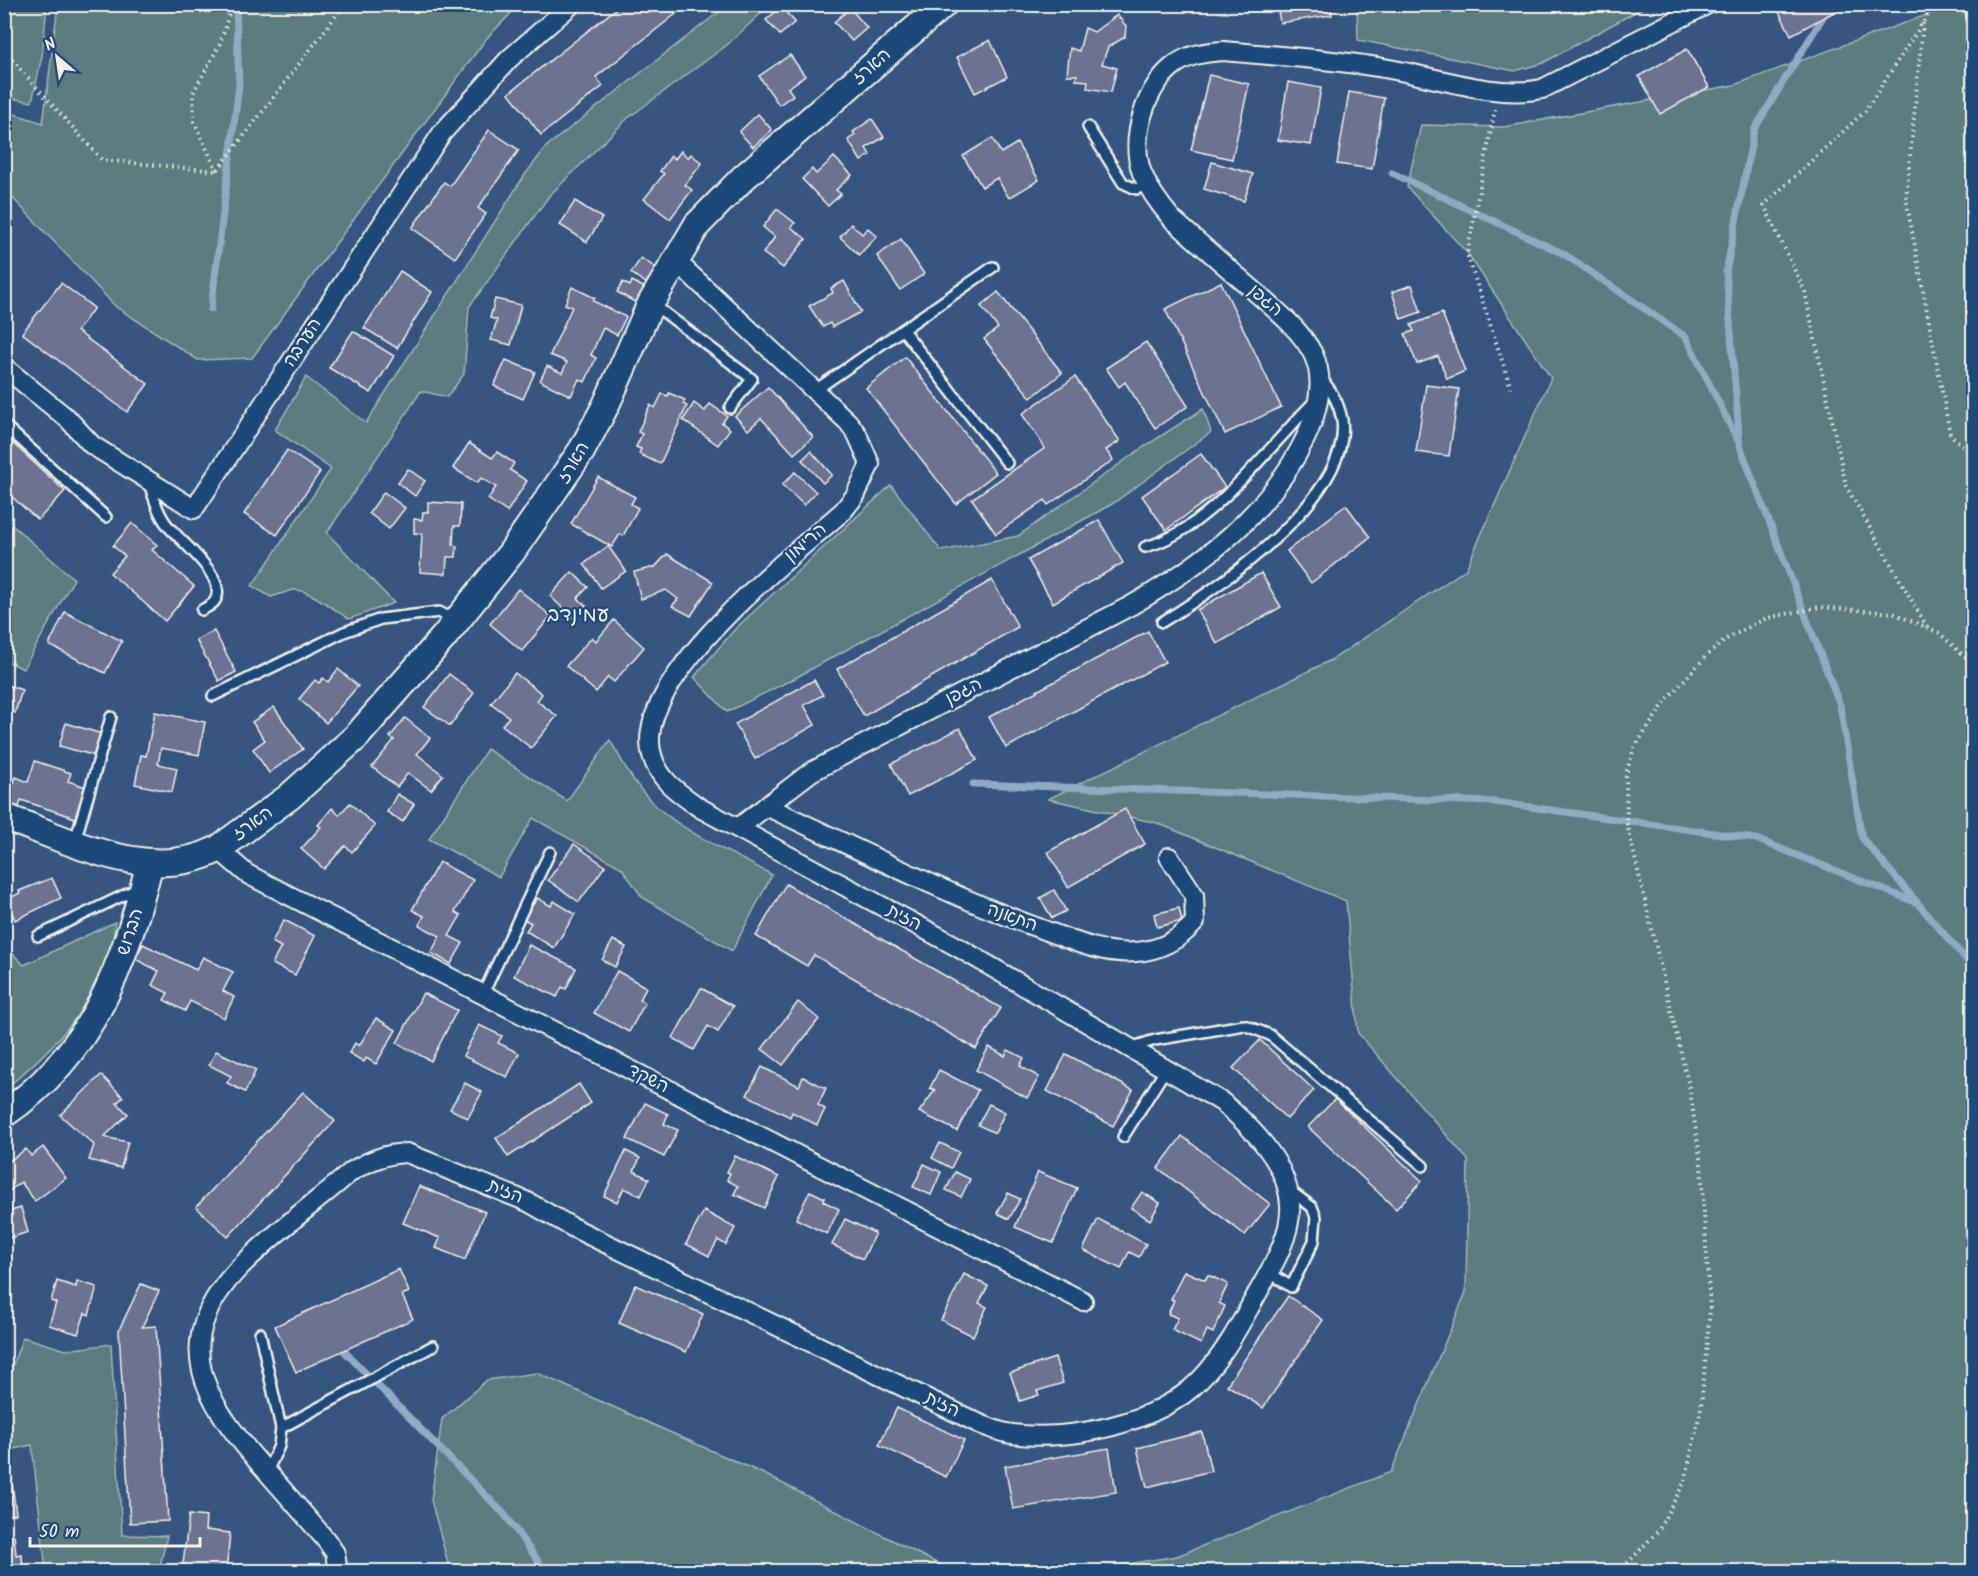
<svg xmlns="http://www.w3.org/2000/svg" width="1978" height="1576" viewBox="0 0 1978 1576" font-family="Kalam,'Playpen Sans Hebrew',sans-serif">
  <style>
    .green { fill: #5b7c80; stroke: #a8b6b4; stroke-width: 1.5 }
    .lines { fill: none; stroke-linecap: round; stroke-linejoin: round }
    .stream { stroke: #8faac2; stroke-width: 7 }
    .building { fill: #6c7390; stroke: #f4f1e8; stroke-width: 1.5 }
    .lane-casing { stroke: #f4f1e8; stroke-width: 14 }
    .street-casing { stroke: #f4f1e8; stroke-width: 22 }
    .secondary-casing { stroke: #f4f1e8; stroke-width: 30 }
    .path { stroke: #f4f1e8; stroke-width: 4; stroke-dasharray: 1.5 4.5; stroke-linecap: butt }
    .lane { stroke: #1f4a7a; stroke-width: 9 }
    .street { stroke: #1f4a7a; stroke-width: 18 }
    .secondary { stroke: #1f4a7a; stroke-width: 26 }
    .labels { text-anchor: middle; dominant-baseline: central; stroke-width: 4.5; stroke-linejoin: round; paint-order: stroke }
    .street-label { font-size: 18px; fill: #f4f1e8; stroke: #1f4a7a }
    .quarter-label { font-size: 21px; fill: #f4f1e8; stroke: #1f4a7a }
  </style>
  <rect width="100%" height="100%" fill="#365681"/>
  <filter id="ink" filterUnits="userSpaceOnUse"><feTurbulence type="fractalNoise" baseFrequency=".0167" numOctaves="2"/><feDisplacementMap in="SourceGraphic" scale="12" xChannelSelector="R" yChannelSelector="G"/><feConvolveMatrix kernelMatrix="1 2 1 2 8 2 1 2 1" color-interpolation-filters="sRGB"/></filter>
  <g filter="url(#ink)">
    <!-- green -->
    <g class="green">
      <path d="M729,4L770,5L727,45L628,118L549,196L469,307L464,374L447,397L421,391L327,533L394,603L349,619C335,611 310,589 294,590C287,591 278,595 271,597L252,586L331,469L275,430L306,377L366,423L524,176L547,146Z"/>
      <polygon points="4,5 47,5 42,56 32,102 5,97"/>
      <polygon points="58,5 58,4 519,5 486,39 252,358 198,360 116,307 5,190 5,111 43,123"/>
      <polygon points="1357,5 1357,4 1648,5 1543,63 1515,71 1358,40"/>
      <polygon points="1954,5 1973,5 1973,1571 1084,1571 1177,1556 1391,1472 1466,1292 1468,1160 1358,1033 1346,901 1157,823 1048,799 1333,659 1466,569 1551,378 1468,254 1407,187 1421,125 1504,127 1734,85"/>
      <polygon points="1203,409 1211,432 1112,504 795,678 727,712 694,677 735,629 891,485 941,551 1018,536 1142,448"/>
      <polygon points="5,519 74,579 23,669 5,660"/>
      <path d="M610,740C622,761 632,781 649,799C678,831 733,853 772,875L732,951L642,897L622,868L533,818L499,877L429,839L487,749L567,801Z"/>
      <path d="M115,922C110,992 56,1047 5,1089L4,945L24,965Z"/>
      <polygon points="23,1337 66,1350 111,1344 122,1535 167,1536 159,1571 46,1571 32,1445 5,1451 5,1372 11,1369"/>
      <polygon points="537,1373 766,1475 952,1571 450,1571 431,1500 442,1419 487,1380"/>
    </g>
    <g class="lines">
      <!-- stream -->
      <g class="stream">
        <polyline points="1826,12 1754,130 1726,272 1740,446 1840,705 1862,838 1974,969"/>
        <polyline points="1392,173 1564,254 1686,337 1738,441"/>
        <polyline points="211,309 239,85 236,4"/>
        <polyline points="973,784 1495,802 1756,839 1915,902"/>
        <polyline points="345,1352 505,1515 546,1572"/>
      </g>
    </g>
    <!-- building -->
    <g class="building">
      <polygon points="622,4 668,4 676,14 596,77 603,86 541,135 509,93"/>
      <polygon points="1277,4 1330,4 1332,15 1280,23"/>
      <polygon points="1775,4 1849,4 1791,35"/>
      <polygon points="781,7 795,22 780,35 766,20"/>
      <polygon points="850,8 867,28 852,41 834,22"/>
      <polygon points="1117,15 1126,26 1125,37 1108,47 1102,64 1117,68 1111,92 1087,88 1088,81 1076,80 1077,75 1067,75 1070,48 1079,51 1085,28 1094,32"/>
      <polygon points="990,40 1007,77 975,93 957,57"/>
      <polygon points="1687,49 1709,87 1660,114 1639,76"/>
      <polygon points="790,55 805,76 788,88 793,95 779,105 759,76"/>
      <polygon points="1209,75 1249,84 1232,159 1191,150"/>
      <polygon points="1288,82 1321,88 1311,145 1278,140"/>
      <polygon points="1349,92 1384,98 1372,169 1337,164"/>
      <polygon points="758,114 772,130 753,147 739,132"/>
      <polygon points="872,119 884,137 866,148 870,155 861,161 848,140 855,135 853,132"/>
      <polygon points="489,130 519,150 478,208 486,214 455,258 412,228 444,182 450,186"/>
      <polygon points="992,138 1001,153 1017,143 1039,180 1009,198 997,178 982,187 963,156"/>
      <polygon points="681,151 688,158 691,154 702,163 685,185 692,190 670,219 644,199 664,174 660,171 671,156 675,159"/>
      <polygon points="834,157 852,175 836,190 841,194 828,206 802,179 812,169 816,174"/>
      <polygon points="1212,162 1253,174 1244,201 1204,189"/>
      <polygon points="575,201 602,218 587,242 560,225"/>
      <polygon points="777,209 795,223 791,227 806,239 783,268 763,253 775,237 763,227"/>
      <polygon points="851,224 862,234 868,228 877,236 859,255 840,237"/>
      <polygon points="901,239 924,274 900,290 877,256"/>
      <polygon points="641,258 656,268 646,283 631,273"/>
      <polygon points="400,271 432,292 397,348 364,328"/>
      <polygon points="632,281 647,289 638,304 617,292 623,282 630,286"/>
      <polygon points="844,281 861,312 832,327 830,323 823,327 809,306 833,293 831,288"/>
      <polygon points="1221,282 1281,407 1225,434 1165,309"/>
      <polygon points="61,283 94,308 77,331 148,384 127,412 22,333"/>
      <polygon points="1412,285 1421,312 1401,319 1392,292"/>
      <polygon points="572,287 595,298 593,301 626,317 617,335 603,328 591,355 596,358 585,382 579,379 571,396 540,381 547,366 562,373 567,362 550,355 572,307 565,304"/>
      <polygon points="998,292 1062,373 1031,398 984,339 998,328 981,306"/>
      <polygon points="495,299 521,305 511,345 491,340 497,320 490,318"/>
      <polygon points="1442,313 1465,371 1447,379 1438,356 1417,364 1405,334 1414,331 1411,325"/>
      <polygon points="353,331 394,356 371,393 329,368"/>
      <polygon points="1146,342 1188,406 1155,428 1125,382 1119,387 1106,368"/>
      <polygon points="905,357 996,473 956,504 866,388"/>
      <polygon points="506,360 535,372 523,399 494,386"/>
      <polygon points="1075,377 1120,441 1106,450 1113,460 1048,505 1045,500 996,534 972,499 1045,448 1022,414"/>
      <polygon points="1426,385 1459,389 1449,456 1416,452"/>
      <polygon points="768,387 813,437 794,454 761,418 748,430 735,416"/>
      <polygon points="669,393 685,400 683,404 687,406 660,464 639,454 641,449 636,447 642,434 638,432 650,405 655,408 662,394 668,396"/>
      <polygon points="694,403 705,411 710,404 727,416 722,423 730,429 718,445 683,420"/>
      <polygon points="8,439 65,491 38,520 4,490 4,443"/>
      <polygon points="469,443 492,458 497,452 514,463 510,470 527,481 507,512 488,499 496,487 481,478 477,483 453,468"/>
      <polygon points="287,450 320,472 277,535 244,514"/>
      <polygon points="811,451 832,475 823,483 802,460"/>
      <polygon points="1201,454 1225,487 1166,530 1142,496"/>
      <polygon points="408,469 425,481 415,496 398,483"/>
      <polygon points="795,472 816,492 804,505 782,485"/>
      <polygon points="598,477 635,497 631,504 638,508 623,536 620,534 612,547 571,524"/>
      <polygon points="384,492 405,508 389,529 369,513"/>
      <polygon points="428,502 461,504 460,526 454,526 453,545 457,546 456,557 447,557 446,574 420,572 422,534 414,533 414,519 422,520 423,512 428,512"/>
      <polygon points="1346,505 1370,537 1311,583 1287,551"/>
      <polygon points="1099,520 1123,563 1053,603 1028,560"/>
      <polygon points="132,523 157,545 152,550 194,586 165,621 110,573 125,556 113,546"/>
      <polygon points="608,546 626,571 601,588 584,564"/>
      <polygon points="667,554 713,582 691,616 672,606 678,599 666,590 641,599 634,572 655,567"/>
      <polygon points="572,572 588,587 578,598 586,606 573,618 550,596"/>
      <polygon points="1261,573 1281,607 1217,644 1197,610"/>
      <polygon points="992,580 1018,627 864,716 837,669"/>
      <polygon points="518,589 551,616 522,651 490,624"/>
      <polygon points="65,612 122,641 105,673 49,645"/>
      <polygon points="614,620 644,647 614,682 608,677 596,692 566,666 592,637 596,641"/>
      <polygon points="214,631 236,672 219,681 196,640"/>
      <polygon points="1148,631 1165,662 1006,748 989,717"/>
      <polygon points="338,669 358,686 326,723 299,699 315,680 319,683 323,678 328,682"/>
      <polygon points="515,673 542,694 537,701 557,716 531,748 502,725 509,717 491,703"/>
      <polygon points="449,674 474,693 450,726 424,707"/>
      <polygon points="814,680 823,695 804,705 815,725 755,759 735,724"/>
      <polygon points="4,684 22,690 15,713 4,709"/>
      <polygon points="274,707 303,749 269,773 253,749 265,740 252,722"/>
      <polygon points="155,712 205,722 199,755 161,748 158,764 177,768 172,792 135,784 141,755 146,756"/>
      <polygon points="405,718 430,738 417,754 443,775 431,790 408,773 397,787 372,767 394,740 390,737"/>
      <polygon points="66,723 102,734 96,756 59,746"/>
      <polygon points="960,728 977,760 908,796 891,764"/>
      <polygon points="35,761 71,773 68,781 86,787 75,818 21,800 19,807 4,802 4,786 12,788 16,777 28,782"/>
      <polygon points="397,794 414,804 403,822 387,812"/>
      <polygon points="350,803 375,826 352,852 345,846 324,869 301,849 321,827 318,825 332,808 339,815"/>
      <polygon points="1125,809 1145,844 1068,887 1048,852"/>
      <polygon points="574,844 605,866 579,902 548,880"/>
      <polygon points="439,862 473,880 455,912 461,915 449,936 463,943 451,964 431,953 440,936 419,925 424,916 412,910"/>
      <polygon points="52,878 61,898 15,920 6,900 20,893 19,891"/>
      <polygon points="786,884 1001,1008 976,1049 814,955 807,966 756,936"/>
      <polygon points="1054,890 1066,911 1052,918 1040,898"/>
      <polygon points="537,898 551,906 554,901 575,914 554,948 526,931 531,923 524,919"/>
      <polygon points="1179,908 1182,921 1157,927 1154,914"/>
      <polygon points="284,920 315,936 295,975 272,964 281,947 272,942"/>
      <polygon points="613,940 626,947 615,967 602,960"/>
      <polygon points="143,944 196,970 203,957 233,972 223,991 234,997 224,1018 190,1001 185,1011 164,1000 168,993 152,985 159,971 135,959"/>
      <polygon points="529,945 576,968 566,989 562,987 557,997 514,976"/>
      <polygon points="617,971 646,987 640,1000 645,1003 629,1032 594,1013"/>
      <polygon points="701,988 733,1006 718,1032 708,1026 694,1050 673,1038"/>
      <polygon points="423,993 457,1010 431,1061 397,1043"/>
      <polygon points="798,1002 819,1019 783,1065 762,1049"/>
      <polygon points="376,1018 396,1030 376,1064 366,1058 364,1062 349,1053 355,1043 359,1046"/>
      <polygon points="479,1025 502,1036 498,1043 519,1053 507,1077 463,1056"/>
      <polygon points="1260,1040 1314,1090 1287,1119 1233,1068"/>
      <polygon points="989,1047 1005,1056 1008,1050 1024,1058 1020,1066 1039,1077 1027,1098 976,1070"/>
      <polygon points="216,1051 256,1070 245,1092 227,1083 231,1076 209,1065"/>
      <polygon points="1066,1054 1133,1090 1113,1126 1047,1091"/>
      <polygon points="762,1067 799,1086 803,1077 826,1088 818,1105 825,1109 817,1125 792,1112 790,1117 747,1095"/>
      <polygon points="939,1070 978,1090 957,1131 919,1112 935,1090 930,1088"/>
      <polygon points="101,1075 123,1097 117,1103 128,1114 104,1137 128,1142 121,1168 89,1160 94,1145 60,1115"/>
      <polygon points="465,1083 482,1092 468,1118 450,1109"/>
      <polygon points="579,1084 591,1103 508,1157 496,1138"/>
      <polygon points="303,1092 335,1121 228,1237 196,1207"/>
      <polygon points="1335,1099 1422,1181 1396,1209 1308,1127"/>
      <polygon points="645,1103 668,1114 664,1124 678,1130 664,1157 627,1139"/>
      <polygon points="989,1104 1005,1112 995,1133 978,1125"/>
      <polygon points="1182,1136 1270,1204 1245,1235 1158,1168"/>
      <polygon points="940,1143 959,1152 951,1168 932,1158"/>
      <polygon points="43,1147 66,1178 35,1201 21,1182 9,1191 4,1186 4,1165 26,1149 31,1156"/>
      <polygon points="626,1151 640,1158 634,1171 649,1179 641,1196 624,1188 617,1202 604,1196"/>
      <polygon points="735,1156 779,1177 764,1208 734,1194 738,1186 727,1180 730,1173 727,1172"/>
      <polygon points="924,1164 941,1172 931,1195 913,1187"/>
      <polygon points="955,1172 970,1179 961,1197 946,1190"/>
      <polygon points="1038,1172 1077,1188 1053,1243 1015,1227"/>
      <polygon points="419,1186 485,1212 465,1260 436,1248 440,1238 403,1223"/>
      <polygon points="810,1191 825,1198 823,1201 839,1209 827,1234 796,1219"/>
      <polygon points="1142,1192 1160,1203 1150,1220 1131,1208"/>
      <polygon points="1008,1193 1020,1199 1009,1219 997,1213"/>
      <polygon points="21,1208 28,1232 10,1238 4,1213"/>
      <polygon points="704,1211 735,1228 726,1245 718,1240 709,1256 686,1244"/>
      <polygon points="845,1219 875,1233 863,1259 832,1245"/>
      <polygon points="1098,1219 1146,1244 1139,1257 1129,1252 1121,1269 1083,1250"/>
      <polygon points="399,1269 409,1292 402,1295 413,1319 296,1372 275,1326"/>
      <polygon points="1184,1271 1205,1280 1208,1275 1228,1284 1219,1303 1225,1306 1213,1333 1207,1330 1201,1344 1172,1330 1178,1318 1168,1314 1174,1300 1171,1299"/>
      <polygon points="964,1274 988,1286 979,1303 987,1307 973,1336 941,1320"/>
      <polygon points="57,1281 76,1287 77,1281 97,1287 89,1315 85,1313 78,1334 49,1325 56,1303 51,1301"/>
      <polygon points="4,1282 10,1284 4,1295"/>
      <polygon points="141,1284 159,1291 142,1327 156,1326 168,1521 130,1523 119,1330"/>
      <polygon points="635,1285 703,1314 686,1352 619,1323"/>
      <polygon points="1288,1296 1323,1320 1263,1408 1227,1385"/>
      <polygon points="1055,1358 1063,1383 1037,1391 1039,1395 1020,1401 1010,1373"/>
      <polygon points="897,1408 964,1440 946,1477 879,1445"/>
      <polygon points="1202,1432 1211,1471 1147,1487 1137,1448"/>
      <polygon points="1109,1448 1116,1492 1013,1509 1005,1466"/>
      <polygon points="10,1467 16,1514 4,1516 4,1468"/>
      <polygon points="189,1515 206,1517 205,1530 230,1533 226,1572 182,1572"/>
      <polygon points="14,1535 16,1555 22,1554 23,1572 4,1572 4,1536"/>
    </g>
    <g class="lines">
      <!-- lane casing -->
      <g class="lane-casing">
        <g id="lane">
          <polyline points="1088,127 1123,183 1136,189 1148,185"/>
          <polyline points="653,304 752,379 730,408"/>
          <polyline points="903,330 1007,463"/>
          <polyline points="814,391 993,267"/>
          <polyline points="4,425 106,517"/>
          <path d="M149,483C154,498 158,514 168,526C181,542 231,580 214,602C212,605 205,608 202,610"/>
          <path d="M1145,547C1209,531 1267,448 1314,402"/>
          <path d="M1162,622C1219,587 1352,497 1342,420C1339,403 1332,392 1322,379"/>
          <polyline points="213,696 344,632 381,619 439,612 455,621"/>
          <polyline points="75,841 111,717"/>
          <polyline points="38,936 139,888"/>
          <polyline points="483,994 550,852"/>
          <polyline points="1130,1048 1155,1040 1244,1025 1270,1035 1423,1166"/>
          <polyline points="1123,1137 1166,1069"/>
          <polyline points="1269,1272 1291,1287 1314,1241 1316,1217 1312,1207 1289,1190"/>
          <polyline points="260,1333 281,1428 279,1446 267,1472"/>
          <polyline points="281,1428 433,1346"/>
        </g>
      </g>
      <!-- street casing -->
      <g class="street-casing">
        <g id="street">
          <polyline points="4,367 68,419 92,445 194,509 442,133 509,59 572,4"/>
          <path d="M766,806C858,849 949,896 1044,930C1073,941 1105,955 1136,952C1161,950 1179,940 1195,922L1194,895L1169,857"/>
          <path d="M738,828L811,772L1132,605C1204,563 1269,514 1306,437C1318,411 1326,381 1313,354C1299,327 1273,308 1251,288C1224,265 1198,242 1172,219C1160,205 1149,190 1142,173C1129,138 1146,85 1176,64C1190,54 1207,52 1224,51C1278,56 1332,59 1384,68C1433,76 1494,99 1542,89L1708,4"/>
          <polyline points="218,849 247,874 1083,1301"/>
          <path d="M338,1572L335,1553L326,1540C304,1514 282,1489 260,1464C204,1399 168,1343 238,1269C271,1235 316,1202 352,1171C371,1160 385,1154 407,1153L528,1202L572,1227L982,1425C991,1428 1002,1433 1012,1434C1069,1442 1158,1423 1199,1381C1224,1356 1240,1324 1257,1294C1271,1269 1292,1235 1290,1205C1288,1163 1252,1128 1222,1102L954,945L700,808C679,793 659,781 652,755C630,682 793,555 843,511L855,496L870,464L857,434L848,422L675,260"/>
        </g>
      </g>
      <!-- secondary casing -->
      <g class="secondary-casing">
        <g id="secondary">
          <path d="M4,817C71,840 148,885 218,849L289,797L356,737L443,638L511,553L582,450L606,405L651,303L697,225L743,178L944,4"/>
          <path d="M4,1114C93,1054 126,961 150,862"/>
        </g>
      </g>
      <!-- path -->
      <g class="path">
        <polyline points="1923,23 1906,199 1950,434 1974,457"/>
        <polyline points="4,51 102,160 217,171 345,4"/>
        <polyline points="1495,109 1467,254 1511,388"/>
        <polyline points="217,171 194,122 193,93 220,44 232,4"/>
        <polyline points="1927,627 1846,486 1805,292 1764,205 1865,111 1935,4"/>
        <polyline points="1619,1572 1658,1531 1685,1481 1701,1408 1710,1310 1701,1165 1690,1091 1627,824 1626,774 1634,748 1668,698 1707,655 1728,638 1767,618 1820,607 1893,613 1939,633 1974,665"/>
      </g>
      <!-- lane -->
      <use href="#lane" class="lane"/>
      <!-- street -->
      <use href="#street" class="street"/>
      <!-- secondary -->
      <use href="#secondary" class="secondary"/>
    </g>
  </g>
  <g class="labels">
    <!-- street labels -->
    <g class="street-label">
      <text transform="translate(872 67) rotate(-41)">הארז</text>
      <text transform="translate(1265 301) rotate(41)">הגפן</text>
      <text transform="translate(303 343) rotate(-57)">הערבה</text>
      <text transform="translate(574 463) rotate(-59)">הארז</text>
      <text transform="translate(806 543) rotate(-41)">הרימון</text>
      <text transform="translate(964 692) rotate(-27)">הגפן</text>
      <text transform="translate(253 824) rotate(-36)">הארז</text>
      <text transform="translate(904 918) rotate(28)">הזית</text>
      <text transform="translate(1012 918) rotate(20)">התאנה</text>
      <text transform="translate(131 932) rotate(-72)">הברוש</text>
      <text transform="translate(648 1079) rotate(27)">השקד</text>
      <text transform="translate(505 1192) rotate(23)">הזית</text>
      <text transform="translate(942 1405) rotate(26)">הזית</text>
    </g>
    <!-- quarter labels -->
    <g class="quarter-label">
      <text x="578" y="615">עמינדב</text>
    </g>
  </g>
  <!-- margin -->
  <rect width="1978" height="1576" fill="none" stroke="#1f4a7a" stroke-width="24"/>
  <rect x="12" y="12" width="1954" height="1552" fill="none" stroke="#f4f1e8" stroke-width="2" filter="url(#ink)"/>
  <!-- north arrow -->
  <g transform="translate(57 57) rotate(331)" stroke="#1f4a7a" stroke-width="4.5" paint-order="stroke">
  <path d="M0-4.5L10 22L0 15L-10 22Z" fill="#f4f1e8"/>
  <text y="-9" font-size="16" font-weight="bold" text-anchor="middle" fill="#f4f1e8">N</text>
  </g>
  <!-- scale -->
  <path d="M30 1537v9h170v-9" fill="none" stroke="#f4f1e8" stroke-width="3"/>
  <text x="39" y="1537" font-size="18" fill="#f4f1e8" stroke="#1f4a7a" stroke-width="4.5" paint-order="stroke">50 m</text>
</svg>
